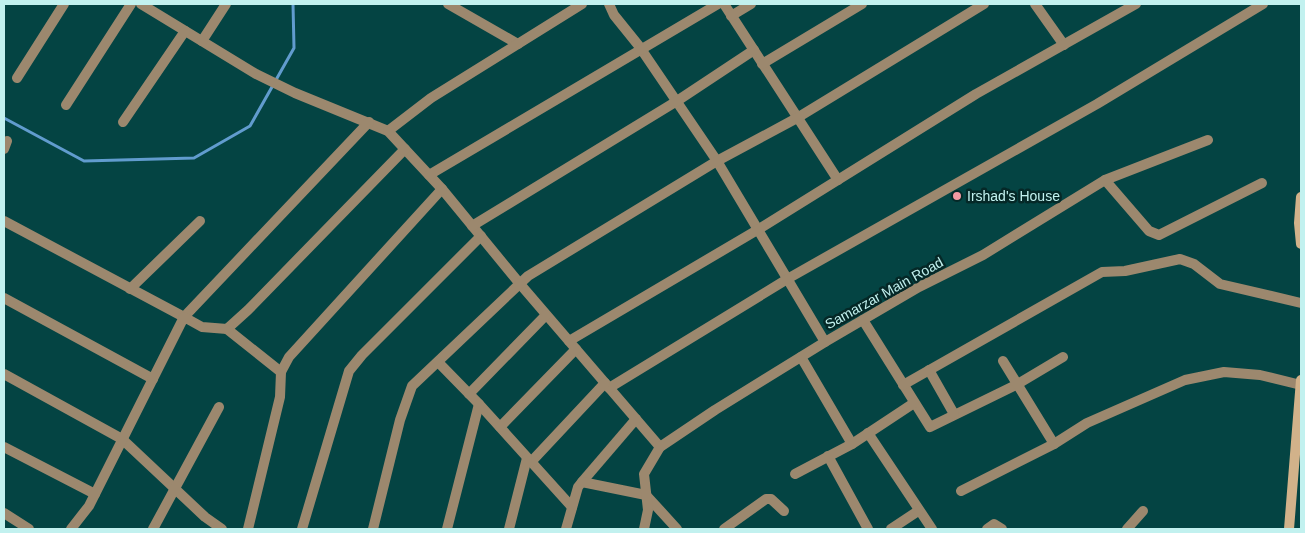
<svg xmlns="http://www.w3.org/2000/svg" width="1305" height="533" viewBox="0 0 1305 533" font-family="Arial,sans-serif">
  <style>
    .lines { fill: none; stroke-linecap: round; stroke-linejoin: round }
    .stream { stroke: #619cce; stroke-width: 3 }
    .minor { stroke: #9c886e; stroke-width: 10 }
    .secondary { stroke: #d2b28a; stroke-width: 10 }
    .poi-dot { fill: #f49aa3; stroke: #052827; stroke-width: 2 }
    .labels { text-anchor: middle; dominant-baseline: central; stroke-width: 5; stroke-linejoin: round; paint-order: stroke }
    .poi-label { font-size: 14px; fill: #c2f1ef; stroke: #052827; text-anchor: start }
    .street-label { font-size: 14px; fill: #c2f1ef; stroke: #052827 }
  </style>
  <rect width="100%" height="100%" fill="#044443"/>
  <g class="lines">
    <!-- stream -->
    <polyline class="stream" points="4,118 84,161 194,158 250,126 294,48 293,4"/>
    <!-- minor -->
    <g class="minor">
      <polyline points="141,4 256,74 295,93 388,131 442,189 520,284 660,447"/>
      <polyline points="448,4 518,44"/>
      <polyline points="609,4 614,15 639,46 717,161 825,342"/>
      <polyline points="724,4 838,180"/>
      <polyline points="1035,4 1064,45"/>
      <polyline points="731,16 751,4"/>
      <polyline points="202,41 226,4"/>
      <polyline points="762,64 862,4"/>
      <polyline points="17,78 64,4"/>
      <polyline points="66,105 131,4"/>
      <polyline points="123,122 185,31"/>
      <polyline points="388,131 431,98 582,4"/>
      <polyline points="4,149 7,141"/>
      <polyline points="429,175 718,4"/>
      <polyline points="1105,180 1149,231 1159,235 1262,183"/>
      <polyline points="4,221 184,317 369,122"/>
      <polyline points="472,226 677,101 754,50"/>
      <polyline points="130,289 200,221"/>
      <polyline points="4,298 153,379"/>
      <polyline points="863,320 930,427 1016,385 1063,357"/>
      <polyline points="227,329 281,372"/>
      <polyline points="569,341 759,229 976,94 1136,4"/>
      <polyline points="801,357 852,444"/>
      <polyline points="1003,361 1054,444"/>
      <polyline points="438,362 479,404 572,507"/>
      <polyline points="929,370 954,414"/>
      <polyline points="4,374 122,439 205,517 222,529"/>
      <polyline points="903,385 1102,272 1125,271 1180,259 1194,264 1220,284 1301,303"/>
      <polyline points="609,388 789,278 1097,104 1263,4"/>
      <polyline points="469,394 546,315"/>
      <polyline points="500,427 576,349"/>
      <polyline points="868,433 932,529"/>
      <polyline points="4,447 95,494"/>
      <polyline points="828,456 868,529"/>
      <polyline points="531,462 605,383"/>
      <polyline points="795,474 852,444 914,403"/>
      <polyline points="582,482 636,419"/>
      <polyline points="961,491 1054,444 1087,423 1185,380 1224,372 1260,375 1301,385"/>
      <polyline points="4,513 29,529"/>
      <polyline points="71,529 89,506 184,317 202,327 227,329 248,310 405,149"/>
      <polyline points="153,529 219,407"/>
      <polyline points="248,529 280,397 281,372 289,357 442,189"/>
      <polyline points="302,529 349,371 362,355 481,236"/>
      <polyline points="373,529 400,420 412,386 528,276 717,161 797,118 984,4"/>
      <polyline points="447,529 479,404"/>
      <polyline points="509,529 527,458"/>
      <polyline points="566,529 578,487 582,482 646,495 677,529"/>
      <polyline points="644,529 648,510 644,474 660,447 715,410 825,342 919,287 983,255 1105,180 1208,140"/>
      <polyline points="724,529 766,499 771,499 784,511"/>
      <polyline points="891,529 918,511"/>
      <polyline points="987,529 994,524 1002,529"/>
      <polyline points="1127,529 1143,511"/>
    </g>
    <!-- secondary -->
    <g class="secondary">
      <polyline points="1301,197 1299,223 1301,244"/>
      <polyline points="1289,529 1301,380"/>
    </g>
  </g>
  <!-- markers -->
  <circle class="poi-dot" cx="957" cy="196" r="5"/>
  <g class="labels">
    <!-- poi labels -->
    <g class="poi-label">
      <text x="967" y="196">Irshad's House</text>
    </g>
    <!-- street labels -->
    <g class="street-label">
      <text transform="translate(884 293) rotate(-29)">Samarzar Main Road</text>
    </g>
  </g>
  <!-- border -->
  <rect width="1305" height="533" fill="none" stroke="#c2f1ef" stroke-width="10"/>
</svg>
